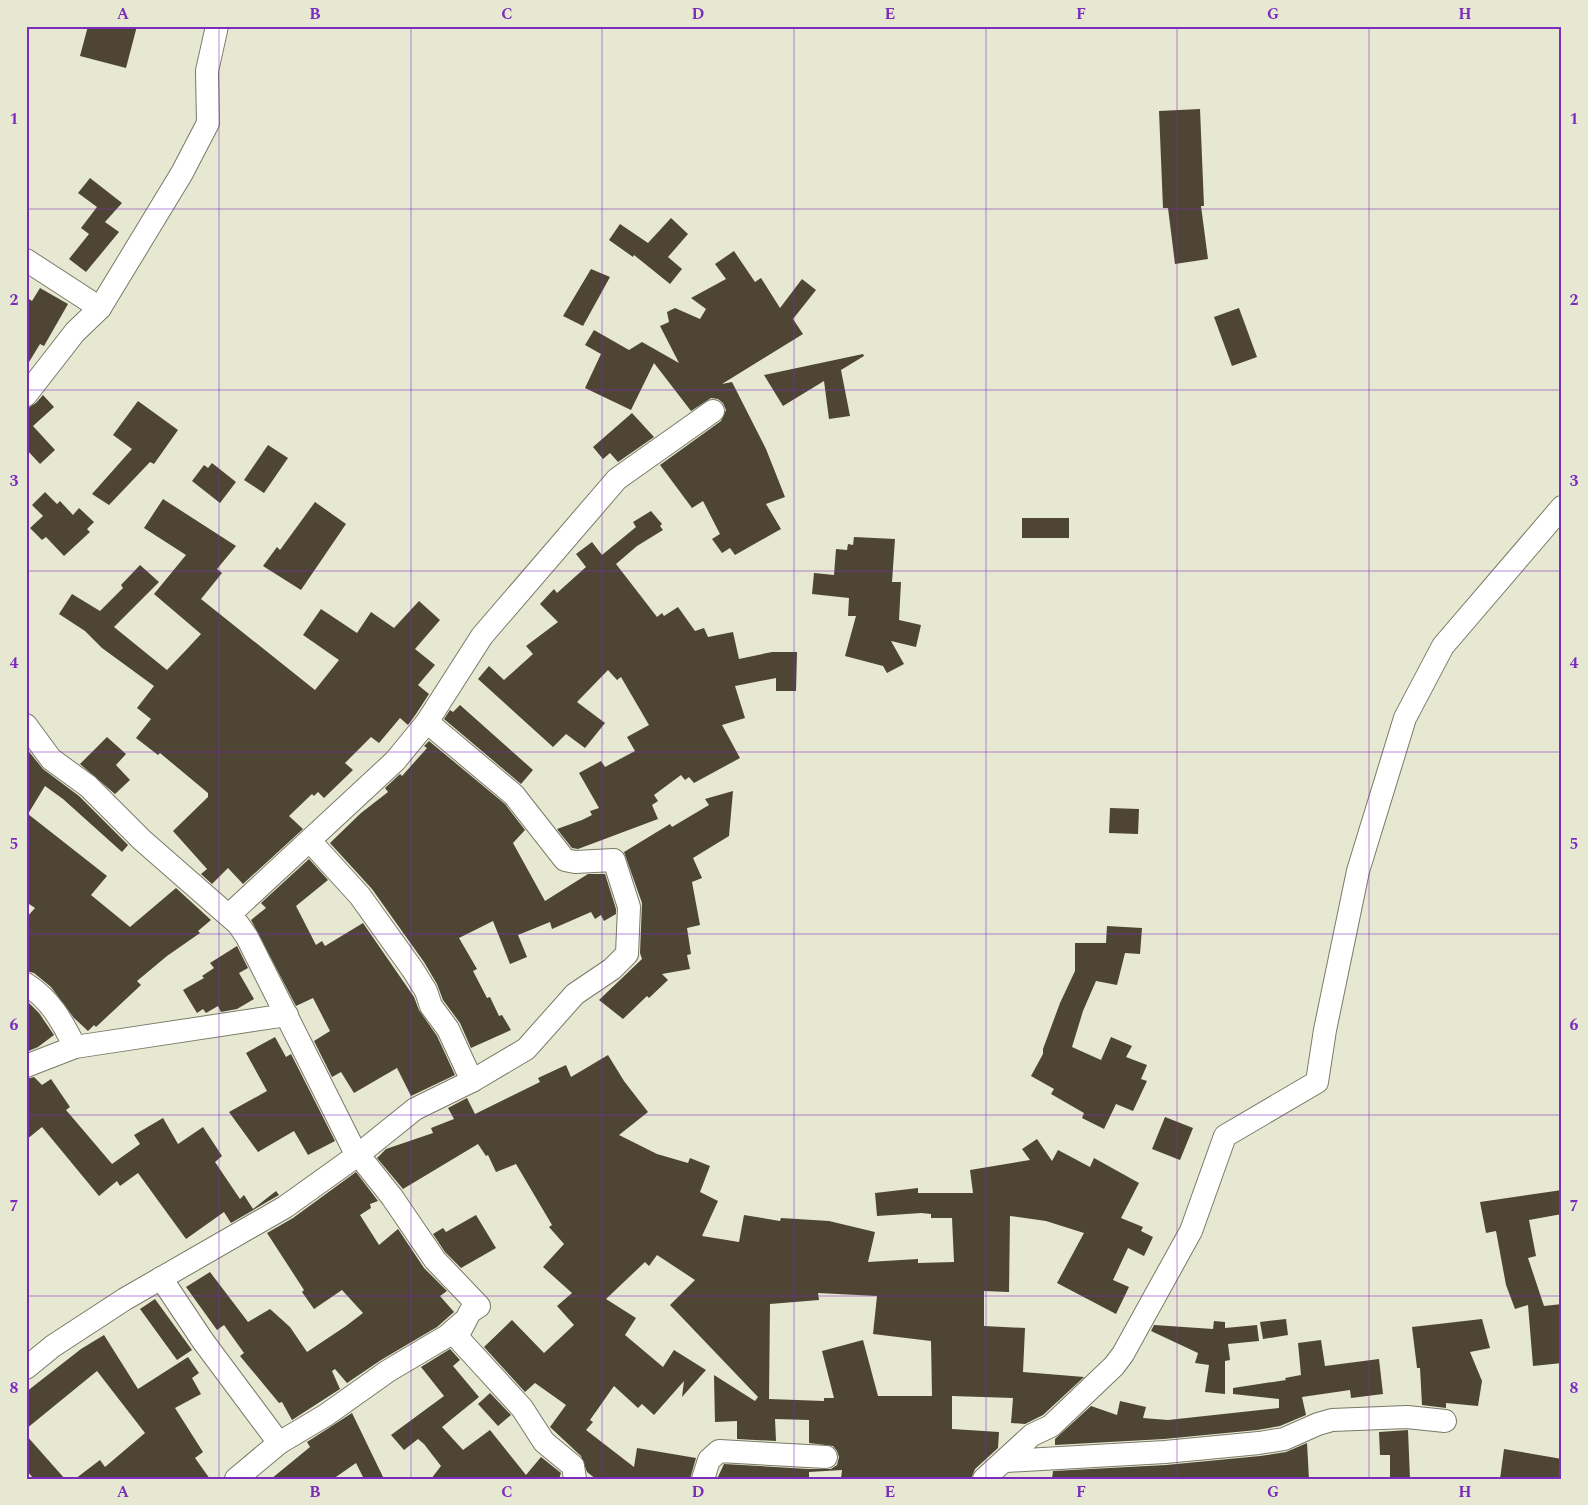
<svg xmlns="http://www.w3.org/2000/svg" width="1588" height="1505" viewBox="0 0 1588 1505" font-family="Spectral,serif">
  <style>
    .building { fill: #4e4534; fill-rule: evenodd }
    .lines { fill: none; stroke-linecap: round; stroke-linejoin: round }
    .street-casing { stroke: #797a67; stroke-width: 24 }
    .street { stroke: #fff; stroke-width: 22 }
    .grid { fill: none; stroke: #7b2cbf; stroke-width: 1; stroke-opacity: 0.55 }
    .neatline { fill: none; stroke: #7b2cbf; stroke-width: 2 }
    .grid-label { font-size: 16px; text-anchor: middle; font-weight: bold; fill: #7b2cbf }
  </style>
  <rect width="100%" height="100%" fill="#e6e8d2"/>
  <!-- building -->
  <g class="building">
    <polygon points="88,26 137,26 126,68 80,56"/>
    <polygon points="1200,109 1204,206 1201,206 1208,259 1175,264 1168,208 1163,208 1159,111"/>
    <polygon points="90,178 122,203 105,222 119,232 86,272 69,259 89,234 81,228 97,207 78,193"/>
    <polygon points="671,218 688,234 668,257 682,269 670,284 634,255 633,257 609,240 620,224 648,243"/>
    <polygon points="734,251 755,282 761,278 780,308 802,279 816,290 793,319 803,334 722,384 732,382 766,449 785,497 766,504 781,529 735,555 730,548 722,553 712,539 720,534 703,501 692,508 660,465 721,421 726,410 723,403 718,399 711,398 691,411 654,363 631,410 585,388 601,354 585,345 594,330 629,350 642,342 679,363 660,326 669,322 667,312 675,308 700,319 706,309 691,298 726,279 715,264"/>
    <polygon points="591,269 610,277 583,326 563,316"/>
    <polygon points="40,288 68,304 44,346 40,344 26,367 26,297 32,301"/>
    <polygon points="1239,308 1257,357 1232,366 1214,317"/>
    <polygon points="863,354 864,356 841,370 850,416 829,419 824,381 783,406 764,375"/>
    <polygon points="43,395 54,407 33,426 55,450 40,464 26,449 26,409 36,403"/>
    <polygon points="138,401 178,430 154,464 150,462 109,505 92,494 132,449 113,435"/>
    <polygon points="632,413 654,437 618,462 610,453 603,459 593,447"/>
    <polygon points="268,445 288,458 264,493 244,480"/>
    <polygon points="212,463 236,482 220,503 192,481 204,465 208,468"/>
    <polygon points="45,492 57,504 60,501 73,515 79,508 94,522 87,529 90,532 64,556 46,537 42,540 30,528 43,516 32,505"/>
    <polygon points="163,499 236,546 217,569 222,573 201,599 315,690 339,660 303,635 321,609 357,633 371,612 394,628 419,601 440,620 415,649 435,665 418,685 429,694 416,714 408,725 400,718 379,743 371,737 345,763 353,770 324,798 318,792 314,796 312,794 289,816 303,829 243,884 228,868 212,884 201,874 207,869 173,831 208,797 208,793 160,753 158,755 136,738 151,719 137,708 154,686 102,648 85,631 59,614 72,594 100,611 123,588 121,585 140,565 159,582 114,627 167,670 188,648 201,634 154,594 186,555 144,528"/>
    <polygon points="315,502 346,524 301,590 263,566 277,547 280,550"/>
    <polygon points="651,511 662,524 660,526 663,530 637,546 616,564 657,617 662,613 664,616 678,607 695,631 704,628 708,637 733,632 739,659 772,652 797,652 796,691 776,691 776,678 735,686 745,718 722,725 740,758 694,783 689,777 685,780 681,775 654,795 658,801 652,805 658,819 578,849 572,848 557,829 582,820 592,815 590,811 599,808 579,773 601,761 605,767 635,751 627,737 649,725 621,677 617,680 608,670 577,702 605,723 585,748 566,734 553,747 478,679 489,666 504,680 533,654 526,646 558,622 540,604 554,589 557,593 586,567 576,554 592,542 602,555 636,527 633,522"/>
    <rect x="1022" y="518" width="47" height="20"/>
    <polygon points="854,537 895,539 892,582 901,582 899,620 921,625 916,647 891,641 904,664 887,673 883,666 845,656 856,616 848,616 849,598 812,594 814,573 834,575 836,549 847,550 848,544 853,545"/>
    <polygon points="460,705 533,770 521,784 444,719 450,710 453,712"/>
    <polygon points="107,737 126,754 116,765 130,780 115,794 80,764"/>
    <polygon points="429,741 505,804 525,830 513,843 545,901 588,874 605,874 616,909 616,914 604,921 601,915 595,919 591,912 552,929 550,922 518,935 527,957 510,964 493,921 459,938 477,969 473,971 487,998 490,997 499,1016 502,1015 511,1030 471,1048 460,1023 443,1000 437,984 424,962 372,889 330,843 361,813 388,792 385,788 400,774 402,776 427,748 424,746"/>
    <polygon points="26,748 43,769 79,796 128,845 122,852 63,799 45,786 28,814 107,876 91,895 130,927 176,888 211,920 198,931 200,933 167,956 137,981 141,985 96,1027 94,1025 88,1031 74,1018 51,987 34,973 26,971 26,918 35,908 26,902"/>
    <polygon points="733,791 729,836 693,858 702,878 692,882 700,925 687,928 691,954 687,955 690,969 662,974 668,980 649,998 647,996 623,1019 599,1000 642,959 640,953 642,903 624,852 670,824 672,827 709,805 705,799"/>
    <polygon points="1110,808 1139,809 1138,834 1109,833"/>
    <polygon points="309,859 328,880 296,906 316,945 322,941 325,946 363,923 414,997 419,1010 437,1036 455,1075 411,1096 397,1068 354,1093 341,1072 332,1077 314,1041 330,1031 313,998 296,1006 251,920 266,908 261,903"/>
    <polygon points="1107,926 1142,928 1140,954 1125,953 1117,985 1096,981 1083,1011 1072,1047 1101,1060 1111,1037 1132,1046 1126,1057 1147,1065 1141,1079 1147,1081 1133,1111 1116,1104 1104,1129 1082,1118 1084,1113 1051,1094 1054,1089 1031,1076 1043,1054 1043,1049 1060,1003 1075,971 1075,943 1106,943"/>
    <polygon points="237,946 248,968 239,973 254,999 237,1009 221,1012 218,1006 206,1013 203,1009 197,1013 183,990 204,978 202,976 214,968 210,963"/>
    <polygon points="26,1000 39,1013 54,1035 38,1047 26,1052"/>
    <polygon points="275,1037 286,1057 291,1054 335,1141 308,1155 294,1131 258,1152 229,1112 267,1091 246,1053"/>
    <path d="M608,1055L624,1081L648,1112L619,1135L657,1154L688,1163L690,1158L710,1166L700,1192L718,1201L702,1236L739,1242L744,1215L780,1221L781,1218L829,1221L875,1232L868,1262L918,1259V1263L954,1262L952,1218H931V1214L921,1213L877,1216L875,1193L918,1188V1193H973L970,1170L1030,1160L1022,1149L1037,1139L1052,1161L1058,1150L1090,1167L1094,1158L1139,1183L1121,1218L1143,1227L1141,1231L1153,1237L1144,1256L1128,1248L1113,1280L1129,1287L1116,1314L1057,1283L1084,1233L1046,1221L1010,1216L1009,1292L984,1291V1326L1025,1328L1023,1372L1084,1377L1043,1415L1025,1424L1011,1423L1013,1398L952,1396V1429L999,1432L998,1448L975,1469L971,1479H841L842,1470L809,1472V1469H831L837,1465L839,1457L837,1451L833,1446L809,1443V1420L775,1419L776,1441L737,1439V1421L715,1422L714,1375L755,1401L758,1397L670,1305L695,1280L657,1255L649,1266L645,1262L606,1299L636,1318L625,1335L663,1367L674,1350L706,1370L682,1397L684,1381L654,1415L642,1404L638,1408L614,1386L590,1420L593,1422L586,1430L634,1467L637,1448L696,1458L690,1479H596L587,1472L581,1456L550,1427L566,1405L535,1383L525,1392L484,1347L512,1320L544,1353L574,1325L557,1306L572,1293L543,1267L564,1244L549,1227L552,1225L516,1164L496,1172L488,1155L486,1156L478,1144L403,1189L377,1158L386,1149L433,1133L431,1128L454,1119L448,1108L467,1098L475,1114L540,1082L538,1078L566,1065L571,1077ZM818,1293L877,1296L873,1334L931,1341L932,1396H878L863,1340L822,1351L834,1398H824V1401L769,1399L770,1304L819,1300Z"/>
    <polygon points="34,1077 42,1085 51,1079 70,1107 66,1110 112,1164 140,1144 134,1135 163,1118 178,1144 203,1127 222,1156 215,1162 240,1199 244,1195 253,1209 276,1191 279,1195 231,1223 224,1212 186,1239 138,1173 120,1186 117,1181 99,1196 42,1127 26,1140 26,1079"/>
    <polygon points="1165,1117 1193,1128 1180,1160 1152,1149"/>
    <polygon points="356,1172 378,1201 370,1204 371,1208 360,1215 379,1245 398,1229 424,1268 447,1291 440,1296 454,1312 437,1327 381,1360 347,1383 335,1369 332,1371 340,1389 292,1420 282,1402 279,1403 240,1356 244,1353 224,1325 217,1330 186,1287 210,1272 248,1322 270,1309 290,1327 307,1352 346,1326 363,1313 342,1290 314,1309 302,1292 304,1290 267,1233 293,1218"/>
    <polygon points="1562,1190 1562,1214 1529,1220 1536,1256 1528,1258 1544,1306 1562,1304 1562,1363 1533,1366 1528,1305 1515,1309 1506,1285 1496,1231 1486,1233 1480,1202"/>
    <polygon points="476,1215 496,1248 461,1268 445,1252 433,1234 443,1228 446,1232"/>
    <polygon points="155,1299 192,1350 177,1360 140,1309"/>
    <polygon points="1286,1319 1288,1335 1263,1339 1260,1322"/>
    <polygon points="1482,1319 1490,1348 1470,1352 1482,1381 1478,1406 1446,1403 1446,1408 1422,1405 1420,1368 1417,1368 1412,1327"/>
    <polygon points="1214,1321 1225,1322 1225,1328 1257,1325 1259,1341 1228,1344 1230,1360 1225,1361 1225,1394 1205,1392 1209,1365 1195,1363 1198,1353 1151,1331 1154,1325 1213,1329"/>
    <polygon points="104,1335 138,1389 188,1357 199,1373 192,1378 201,1394 175,1408 203,1452 195,1458 210,1479 75,1479 100,1460 105,1467 145,1433 97,1371 26,1429 26,1392 81,1349"/>
    <polygon points="1321,1340 1325,1366 1379,1359 1383,1394 1351,1398 1350,1390 1302,1397 1306,1415 1280,1426 1257,1430 1164,1439 1055,1445 1055,1439 1091,1406 1117,1415 1120,1401 1146,1407 1143,1418 1168,1420 1279,1408 1279,1399 1233,1394 1233,1388 1286,1380 1285,1378 1301,1375 1298,1343"/>
    <polygon points="450,1349 460,1360 453,1366 479,1397 442,1427 463,1450 490,1430 526,1475 541,1457 561,1473 559,1479 431,1479 441,1466 424,1444 418,1439 404,1450 391,1435 444,1396 421,1367"/>
    <polygon points="490,1393 511,1415 498,1426 478,1404"/>
    <polygon points="352,1413 384,1479 364,1479 356,1463 333,1479 271,1479 310,1447 307,1442"/>
    <polygon points="1408,1430 1410,1479 1390,1479 1390,1455 1380,1455 1379,1432"/>
    <polygon points="26,1435 65,1479 34,1479 26,1470"/>
    <polygon points="1307,1443 1309,1479 1052,1479 1053,1471 1166,1465 1260,1456 1286,1452"/>
    <polygon points="1504,1449 1562,1459 1562,1479 1500,1479"/>
    <polygon points="724,1464 809,1469 809,1479 717,1479"/>
  </g>
  <g class="lines">
    <!-- street casing -->
    <g class="street-casing">
      <g id="street">
        <polyline points="26,260 100,308"/>
        <polyline points="26,395 75,332 100,308 182,173 208,123 207,71 217,26"/>
        <polyline points="26,725 51,759 88,786 142,840 238,924 247,937 353,1148 392,1197 435,1260 479,1306 470,1312 457,1337 522,1408 544,1442 573,1466 575,1479"/>
        <polyline points="310,841 360,896 413,970 426,991 431,1006 448,1029 472,1081"/>
        <polyline points="229,915 395,761 427,722 482,636 617,479 713,411"/>
        <path d="M26,984C51,1000 62,1021 75,1047"/>
        <polyline points="26,1066 75,1047 287,1015"/>
        <polyline points="161,1278 203,1341 279,1443 326,1415 388,1371 447,1336 463,1322"/>
        <polyline points="26,1368 53,1346 125,1299 285,1207 359,1154 415,1109 472,1081 526,1049 575,994 612,969 627,954 629,907 614,860 575,862 565,860 514,795 427,722"/>
        <polyline points="1006,1461 1165,1452 1259,1443 1284,1439 1318,1424 1332,1420 1407,1417 1445,1421"/>
        <polyline points="236,1479 279,1443"/>
        <polyline points="703,1479 709,1460 719,1451 826,1457"/>
        <polyline points="984,1479 1032,1435 1051,1426 1114,1366 1123,1354 1191,1231 1225,1136 1317,1082 1325,1030 1358,871 1405,718 1443,646 1562,507"/>
      </g>
    </g>
    <!-- street -->
    <use href="#street" class="street"/>
  </g>
  <!-- grid -->
  <path class="grid" d="M219,26V1479M411,26V1479M602,26V1479M794,26V1479M986,26V1479M1177,26V1479M1369,26V1479M26,209H1562M26,390H1562M26,571H1562M26,752H1562M26,934H1562M26,1115H1562M26,1296H1562"/>
  <!-- border -->
  <rect width="1588" height="1505" fill="none" stroke="#e6e8d2" stroke-width="55"/>
  <rect x="28" y="28" width="1532" height="1450" class="neatline"/>
  <g class="grid-label">
    <text x="123" y="19">A</text>
    <text x="315" y="19">B</text>
    <text x="507" y="19">C</text>
    <text x="698" y="19">D</text>
    <text x="890" y="19">E</text>
    <text x="1081" y="19">F</text>
    <text x="1273" y="19">G</text>
    <text x="1465" y="19">H</text>
    <text x="14" y="124">1</text>
    <text x="1574" y="124">1</text>
    <text x="14" y="305">2</text>
    <text x="1574" y="305">2</text>
    <text x="14" y="486">3</text>
    <text x="1574" y="486">3</text>
    <text x="14" y="668">4</text>
    <text x="1574" y="668">4</text>
    <text x="14" y="849">5</text>
    <text x="1574" y="849">5</text>
    <text x="14" y="1030">6</text>
    <text x="1574" y="1030">6</text>
    <text x="14" y="1211">7</text>
    <text x="1574" y="1211">7</text>
    <text x="14" y="1393">8</text>
    <text x="1574" y="1393">8</text>
    <text x="123" y="1497">A</text>
    <text x="315" y="1497">B</text>
    <text x="507" y="1497">C</text>
    <text x="698" y="1497">D</text>
    <text x="890" y="1497">E</text>
    <text x="1081" y="1497">F</text>
    <text x="1273" y="1497">G</text>
    <text x="1465" y="1497">H</text>
  </g>
</svg>
